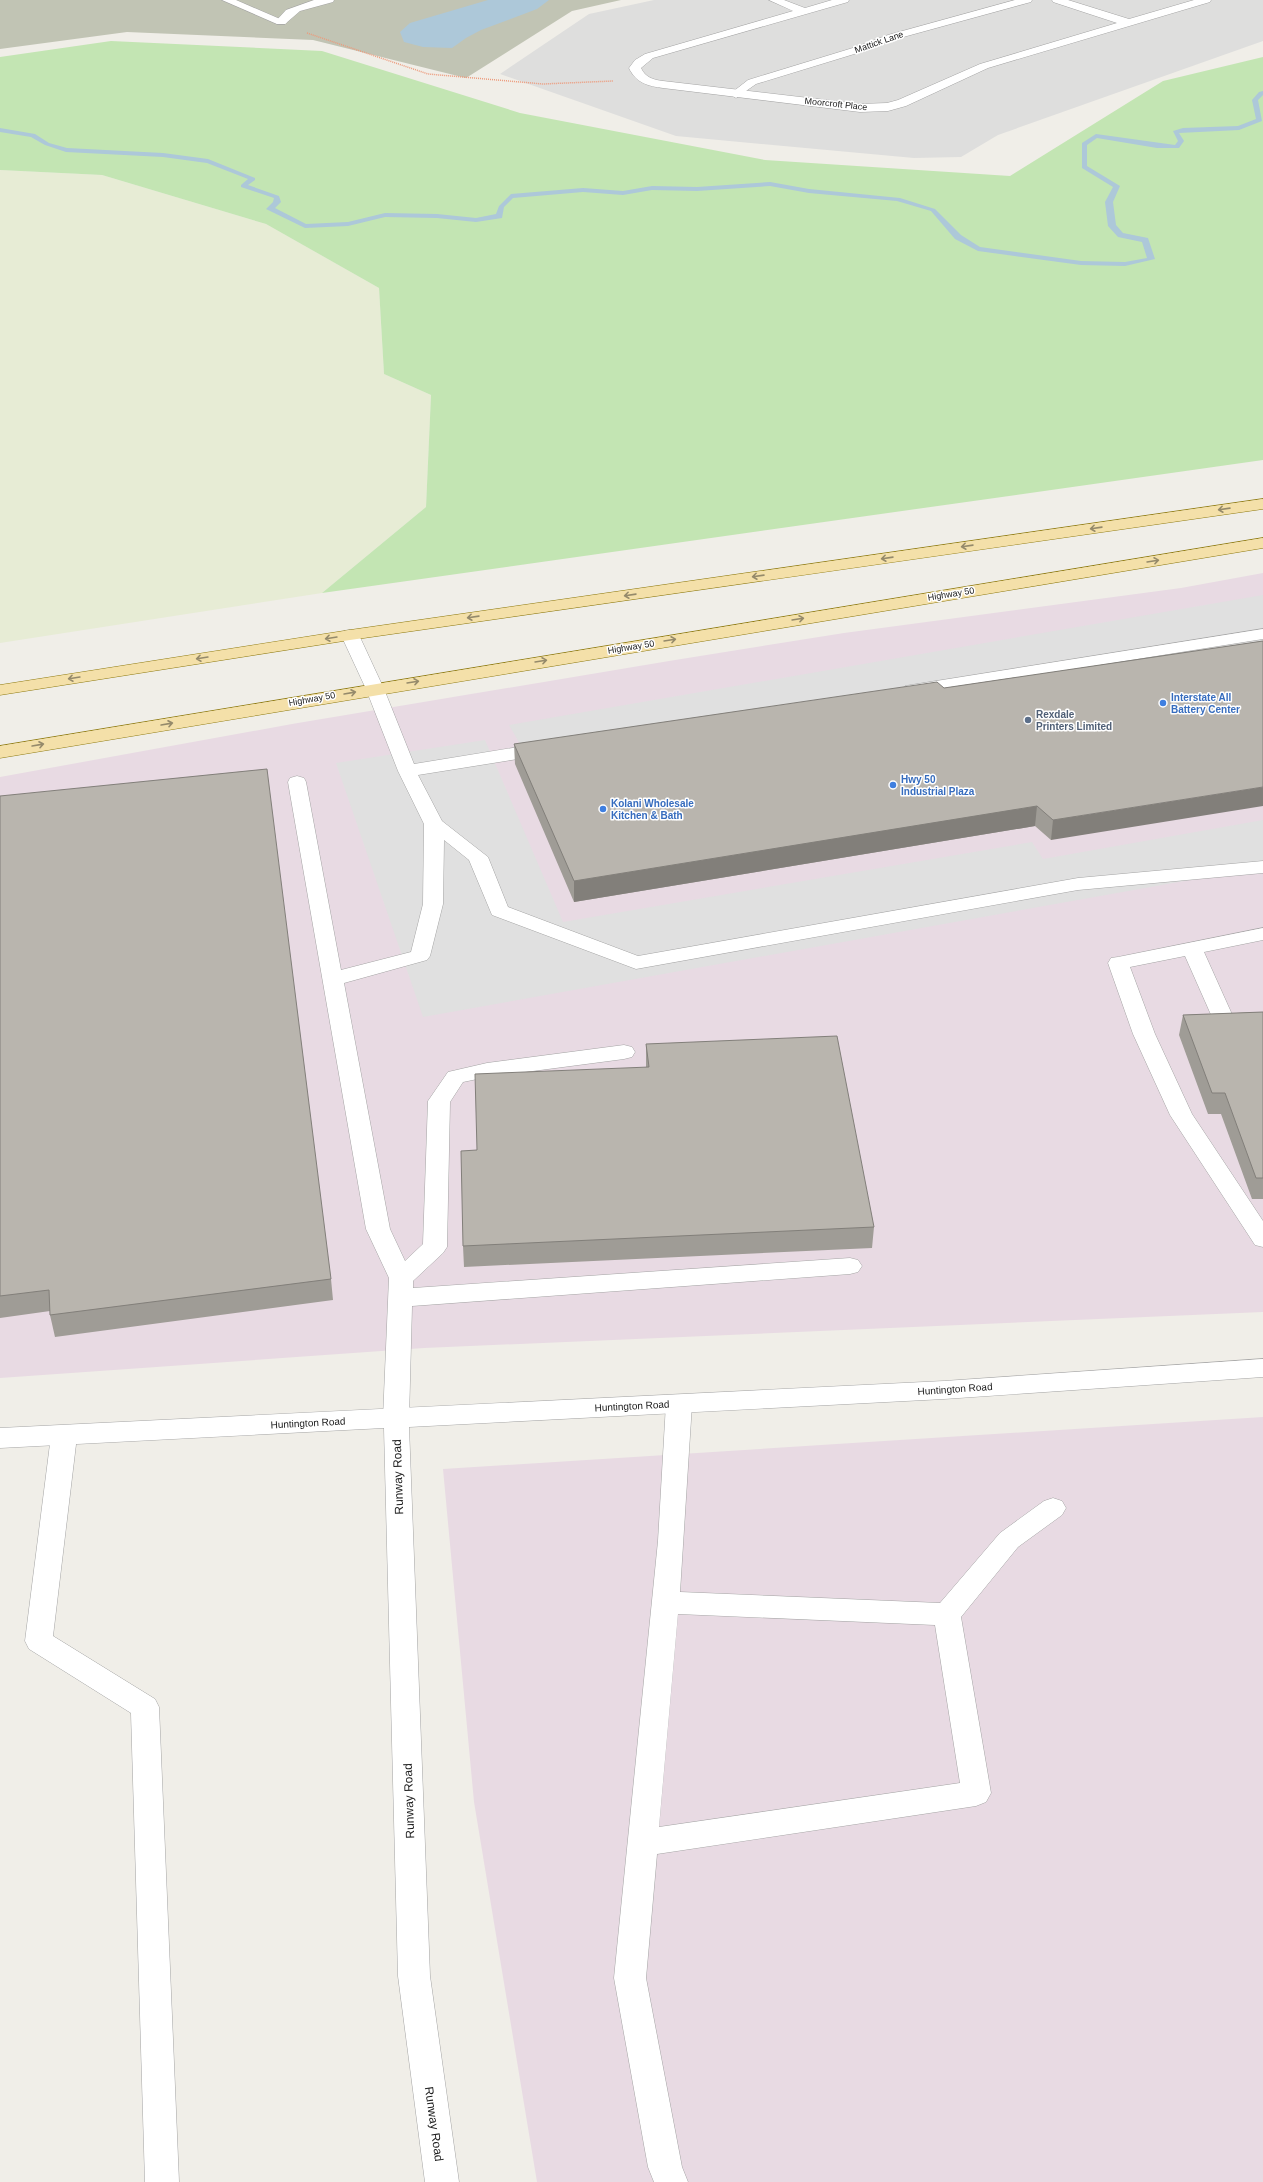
<svg xmlns="http://www.w3.org/2000/svg" width="1263" height="2182" viewBox="0 0 1263 2182" font-family="Arial,sans-serif">
  <style>
    .residential { fill: #dededd }
    .industrial { fill: #e8dae3 }
    .construction { fill: #c1c4b4 }
    .farmland { fill: #e7ecd5 }
    .grass { fill: #c3e5b3 }
    .parking { fill: #e0e0e0 }
    .water { fill: #adc8d9 }
    .lines { fill: none; stroke-linecap: round; stroke-linejoin: round }
    .stream { fill: #adc8d9; fill-rule: evenodd }
    .service-casing { stroke: #a4a4a4; stroke-width: 1 }
    .minor-casing { stroke: #a4a4a4; stroke-width: 1 }
    .primary-casing { stroke: #8e790e; stroke-width: 1 }
    .path { stroke: #ed9a7b; stroke-width: 1.5; stroke-dasharray: 1 1; stroke-linecap: butt }
    .service { fill: #fff; fill-rule: evenodd }
    .minor { fill: #fff; fill-rule: evenodd }
    .primary { fill: #f4e0a9; fill-rule: evenodd }
    .wall { fill: #9f9c96 }
    .shaded-wall { fill: #827f7a }
    .building { fill: #b9b5ae; stroke: #827f7a }
    .oneway { stroke: #958a6b }
    .shop-dot { fill: #3f7fe0; stroke: #fff; stroke-width: 1.5 }
    .service-dot { fill: #5c6f8a; stroke: #fff; stroke-width: 1.5 }
    .labels { text-anchor: middle; dominant-baseline: central; stroke-width: 3; stroke-linejoin: round; paint-order: stroke }
    .far-street-label { font-size: 9px; fill: #202020; stroke: #fff }
    .shop-label { font-size: 10px; font-weight: bold; fill: #366cbe; stroke: #fff; text-anchor: start }
    .service-label { font-size: 10px; font-weight: bold; fill: #4e5e75; stroke: #fff; text-anchor: start }
    .street-label { font-size: 10px; fill: #202020; stroke: #fff }
    .near-street-label { font-size: 12px; fill: #202020; stroke: #fff }
  </style>
  <rect width="100%" height="100%" fill="#f0eee8"/>
  <!-- residential -->
  <polygon class="residential" points="654,0 1263,0 1263,41 998,135 961,157 914,158 676,136 500,74 589,14"/>
  <!-- industrial -->
  <g class="industrial">
    <polygon points="1263,573 1263,1312 424,1348 0,1378 0,777 292,724 669,661 844,633 1181,588"/>
    <polygon points="1263,1417 1263,2182 537,2182 474,1802 443,1469"/>
  </g>
  <!-- construction -->
  <polygon class="construction" points="0,0 621,0 572,11 466,78 313,40 127,32 0,49"/>
  <!-- farmland -->
  <polygon class="farmland" points="0,170 102,175 266,224 379,288 384,374 431,395 426,507 322,593 0,643"/>
  <!-- grass -->
  <polygon class="grass" points="111,41 322,51 520,113 765,160 1010,176 1163,81 1263,57 1263,460 322,593 426,507 431,395 384,374 379,288 266,224 102,175 0,170 0,57"/>
  <!-- parking -->
  <g class="parking">
    <polygon points="1263,595 1263,650 524,751 509,725"/>
    <polygon points="485,740 563,922 1032,842 1043,859 1263,820 1263,867 423,1017 336,763"/>
  </g>
  <!-- water -->
  <polygon class="water" points="488,0 549,0 537,9 481,30 466,38 452,48 423,47 404,42 400,32 410,23"/>
  <g class="lines">
    <!-- stream -->
    <polygon class="stream" points="1263,91 1263,95 1258,100 1262,121 1239,130 1179,133 1184,141 1179,148 1157,148 1097,138 1087,145 1087,166 1120,186 1113,202 1116,225 1123,233 1148,238 1155,259 1125,266 1081,265 978,251 955,239 931,211 897,201 809,193 770,186 697,191 652,190 623,195 583,192 513,198 504,207 502,218 476,222 437,218 385,217 348,226 305,228 268,210 266,209 273,202 274,198 241,187 241,185 248,179 207,163 163,157 66,152 45,145 31,137 0,132 0,128 35,134 49,143 67,148 163,153 208,159 255,178 255,180 248,185 279,196 281,202 275,208 306,224 348,222 385,213 437,214 476,218 496,214 499,206 511,194 583,188 623,191 652,186 697,187 770,182 809,189 900,198 935,209 961,235 980,247 1081,261 1125,262 1147,258 1142,242 1118,237 1108,226 1105,202 1113,187 1082,168 1082,143 1096,134 1175,145 1178,141 1173,131 1183,128 1238,126 1256,119 1252,100 1259,92"/>
    <!-- service casing -->
    <g class="service-casing">
      <g id="service">
        <polygon points="222,0 236,0 287,22 285,24 277,24"/>
        <polygon points="1015,0 1032,0 1031,2 896,39 864,51 756,84 736,98 730,94 748,80 856,47 888,35"/>
        <polygon points="1263,629 1263,639 911,695 905,694 902,690 905,686 911,685"/>
        <polygon points="350,630 356,631 359,635 384,689 414,764 543,743 550,745 552,749 550,753 543,755 418,775 442,821 488,857 508,907 638,956 1078,878 1263,861 1263,873 1078,890 636,969 492,915 469,860 444,840 443,904 430,956 427,960 344,983 390,1229 405,1261 423,1244 428,1101 448,1072 487,1063 624,1045 632,1047 635,1052 632,1057 624,1059 487,1077 463,1082 450,1102 447,1247 443,1253 413,1281 413,1288 850,1258 858,1260 862,1266 858,1272 850,1274 412,1306 409,1418 405,1425 396,1428 387,1425 383,1418 389,1278 366,1229 288,782 290,778 297,776 304,778 306,782 341,970 411,952 423,904 424,824 398,771 366,689 341,635 344,631"/>
        <polygon points="1263,928 1263,940 1204,952 1235,1021 1232,1026 1224,1028 1216,1026 1185,956 1130,967 1155,1034 1192,1114 1263,1221 1263,1247 1255,1245 1170,1115 1133,1034 1108,963 1111,958 1118,957"/>
        <path d="M679,1395L688,1397L692,1404L680,1592L940,1603L1000,1533L1044,1501L1053,1498L1062,1501L1066,1508L1062,1515L1018,1547L961,1617L991,1793L986,1802L976,1806L657,1854L646,1978L682,2167L688,2182H654L648,2167L614,1978L658,1541L666,1404L670,1397ZM678,1614L935,1625L960,1783L659,1827Z"/>
        <polygon points="64,1426 73,1429 77,1436 53,1636 155,1699 159,1707 179,2182 145,2182 131,1713 29,1649 25,1641 51,1436 55,1429"/>
      </g>
    </g>
    <!-- minor casing -->
    <g class="minor-casing">
      <g id="minor">
        <polygon points="314,0 334,0 333,2 300,11 285,24 277,24 275,22 286,10"/>
        <path d="M769,0H784L805,8L832,0H849L848,2L653,58L641,68C645,77 653,80 663,81L860,104L887,103L898,100L980,64L1117,23L1053,2L1052,0H1068L1129,19L1194,0H1211L1210,2L988,68L906,106L888,111L860,112L663,88C648,86 636,83 629,68L635,60L645,54L793,11Z"/>
        <polygon points="1263,1359 1263,1377 944,1399 409,1427 430,1976 459,2182 425,2182 398,1976 384,1428 0,1448 0,1428 944,1381"/>
      </g>
    </g>
    <!-- primary casing -->
    <g class="primary-casing">
      <g id="primary">
        <polygon points="1263,499 1263,509 350,640 0,695 0,685 350,630"/>
        <polygon points="1263,538 1263,548 0,758 0,746"/>
      </g>
    </g>
    <!-- path -->
    <polyline class="path" points="307,33 428,74 543,84 613,81"/>
    <!-- service -->
    <use href="#service" class="service"/>
    <!-- minor -->
    <use href="#minor" class="minor"/>
    <!-- primary -->
    <use href="#primary" class="primary"/>
  </g>
  <!-- wall -->
  <g class="wall">
    <polygon points="1263,641 1051,840 1035,826 574,902 515,764 514,744 944,688"/>
    <polygon points="0,796 331,1279 333,1300 55,1337 50,1315 50,1311 0,1318"/>
    <polygon points="1263,1012 1263,1199 1252,1199 1221,1114 1208,1114 1179,1035 1183,1015"/>
    <polygon points="646,1044 874,1227 872,1248 464,1267 463,1246 477,1150 646,1067"/>
  </g>
  <!-- shaded-wall -->
  <g class="shaded-wall">
    <polygon points="1263,787 1263,806 1051,840 1053,820"/>
    <polygon points="1037,806 1035,826 574,902 574,881"/>
  </g>
  <!-- building -->
  <g class="building">
    <polygon points="1263,641 1263,787 1053,820 1037,806 574,881 514,744 937,682 944,688"/>
    <polygon points="267,769 331,1279 50,1315 49,1290 0,1296 0,796"/>
    <polygon points="1263,1012 1263,1178 1256,1178 1225,1093 1212,1093 1183,1015"/>
    <polygon points="837,1036 874,1227 463,1246 461,1151 477,1150 475,1074 649,1067 646,1044"/>
  </g>
  <!-- one-way arrows -->
  <defs><path id="oneway-shaft" d="M-6 0H5M1.5-3L5.5 0L1.5 3" fill="none" stroke-width="1.6" stroke-linecap="round" stroke-linejoin="round"/></defs>
  <g class="oneway">
    <use href="#oneway-shaft" transform="translate(1224 509) rotate(172)"/>
    <use href="#oneway-shaft" transform="translate(1096 528) rotate(172)"/>
    <use href="#oneway-shaft" transform="translate(967 546) rotate(172)"/>
    <use href="#oneway-shaft" transform="translate(887 558) rotate(172)"/>
    <use href="#oneway-shaft" transform="translate(1153 561) rotate(-9)"/>
    <use href="#oneway-shaft" transform="translate(758 576) rotate(172)"/>
    <use href="#oneway-shaft" transform="translate(630 595) rotate(172)"/>
    <use href="#oneway-shaft" transform="translate(473 617) rotate(172)"/>
    <use href="#oneway-shaft" transform="translate(798 619) rotate(-9)"/>
    <use href="#oneway-shaft" transform="translate(331 638) rotate(171)"/>
    <use href="#oneway-shaft" transform="translate(670 640) rotate(-9)"/>
    <use href="#oneway-shaft" transform="translate(202 658) rotate(171)"/>
    <use href="#oneway-shaft" transform="translate(541 661) rotate(-9)"/>
    <use href="#oneway-shaft" transform="translate(74 678) rotate(171)"/>
    <use href="#oneway-shaft" transform="translate(413 682) rotate(-9)"/>
    <use href="#oneway-shaft" transform="translate(350 693) rotate(-10)"/>
    <use href="#oneway-shaft" transform="translate(167 724) rotate(-10)"/>
    <use href="#oneway-shaft" transform="translate(38 745) rotate(-10)"/>
  </g>
  <!-- markers -->
  <g class="shop-dot">
    <circle cx="1163" cy="703" r="4"/>
    <circle cx="893" cy="785" r="4"/>
    <circle cx="603" cy="809" r="4"/>
  </g>
  <circle class="service-dot" cx="1028" cy="720" r="4"/>
  <g class="labels">
    <!-- far-street labels -->
    <g class="far-street-label">
      <text transform="translate(879 42) rotate(-19)">Mattick Lane</text>
      <text transform="translate(836 104) rotate(6)">Moorcroft Place</text>
      <text transform="translate(951 594) rotate(-9)">Highway 50</text>
      <text transform="translate(631 647) rotate(-9)">Highway 50</text>
      <text transform="translate(312 699) rotate(-10)">Highway 50</text>
    </g>
    <!-- shop labels -->
    <g class="shop-label">
      <text x="1171" y="697">Interstate All<tspan x="1171" dy="12">Battery Center</tspan></text>
      <text x="901" y="779">Hwy 50<tspan x="901" dy="12">Industrial Plaza</tspan></text>
      <text x="611" y="803">Kolani Wholesale<tspan x="611" dy="12">Kitchen &amp; Bath</tspan></text>
    </g>
    <!-- service labels -->
    <g class="service-label">
      <text x="1036" y="714">Rexdale<tspan x="1036" dy="12">Printers Limited</tspan></text>
    </g>
    <!-- street labels -->
    <g class="street-label">
      <text transform="translate(955 1389) rotate(-4)">Huntington Road</text>
      <text transform="translate(632 1406) rotate(-3)">Huntington Road</text>
      <text transform="translate(308 1423) rotate(-3)">Huntington Road</text>
    </g>
    <!-- near-street labels -->
    <g class="near-street-label">
      <text transform="translate(398 1477) rotate(-92)">Runway Road</text>
      <text transform="translate(409 1801) rotate(-92)">Runway Road</text>
      <text transform="translate(434 2124) rotate(82)">Runway Road</text>
    </g>
  </g>
</svg>
